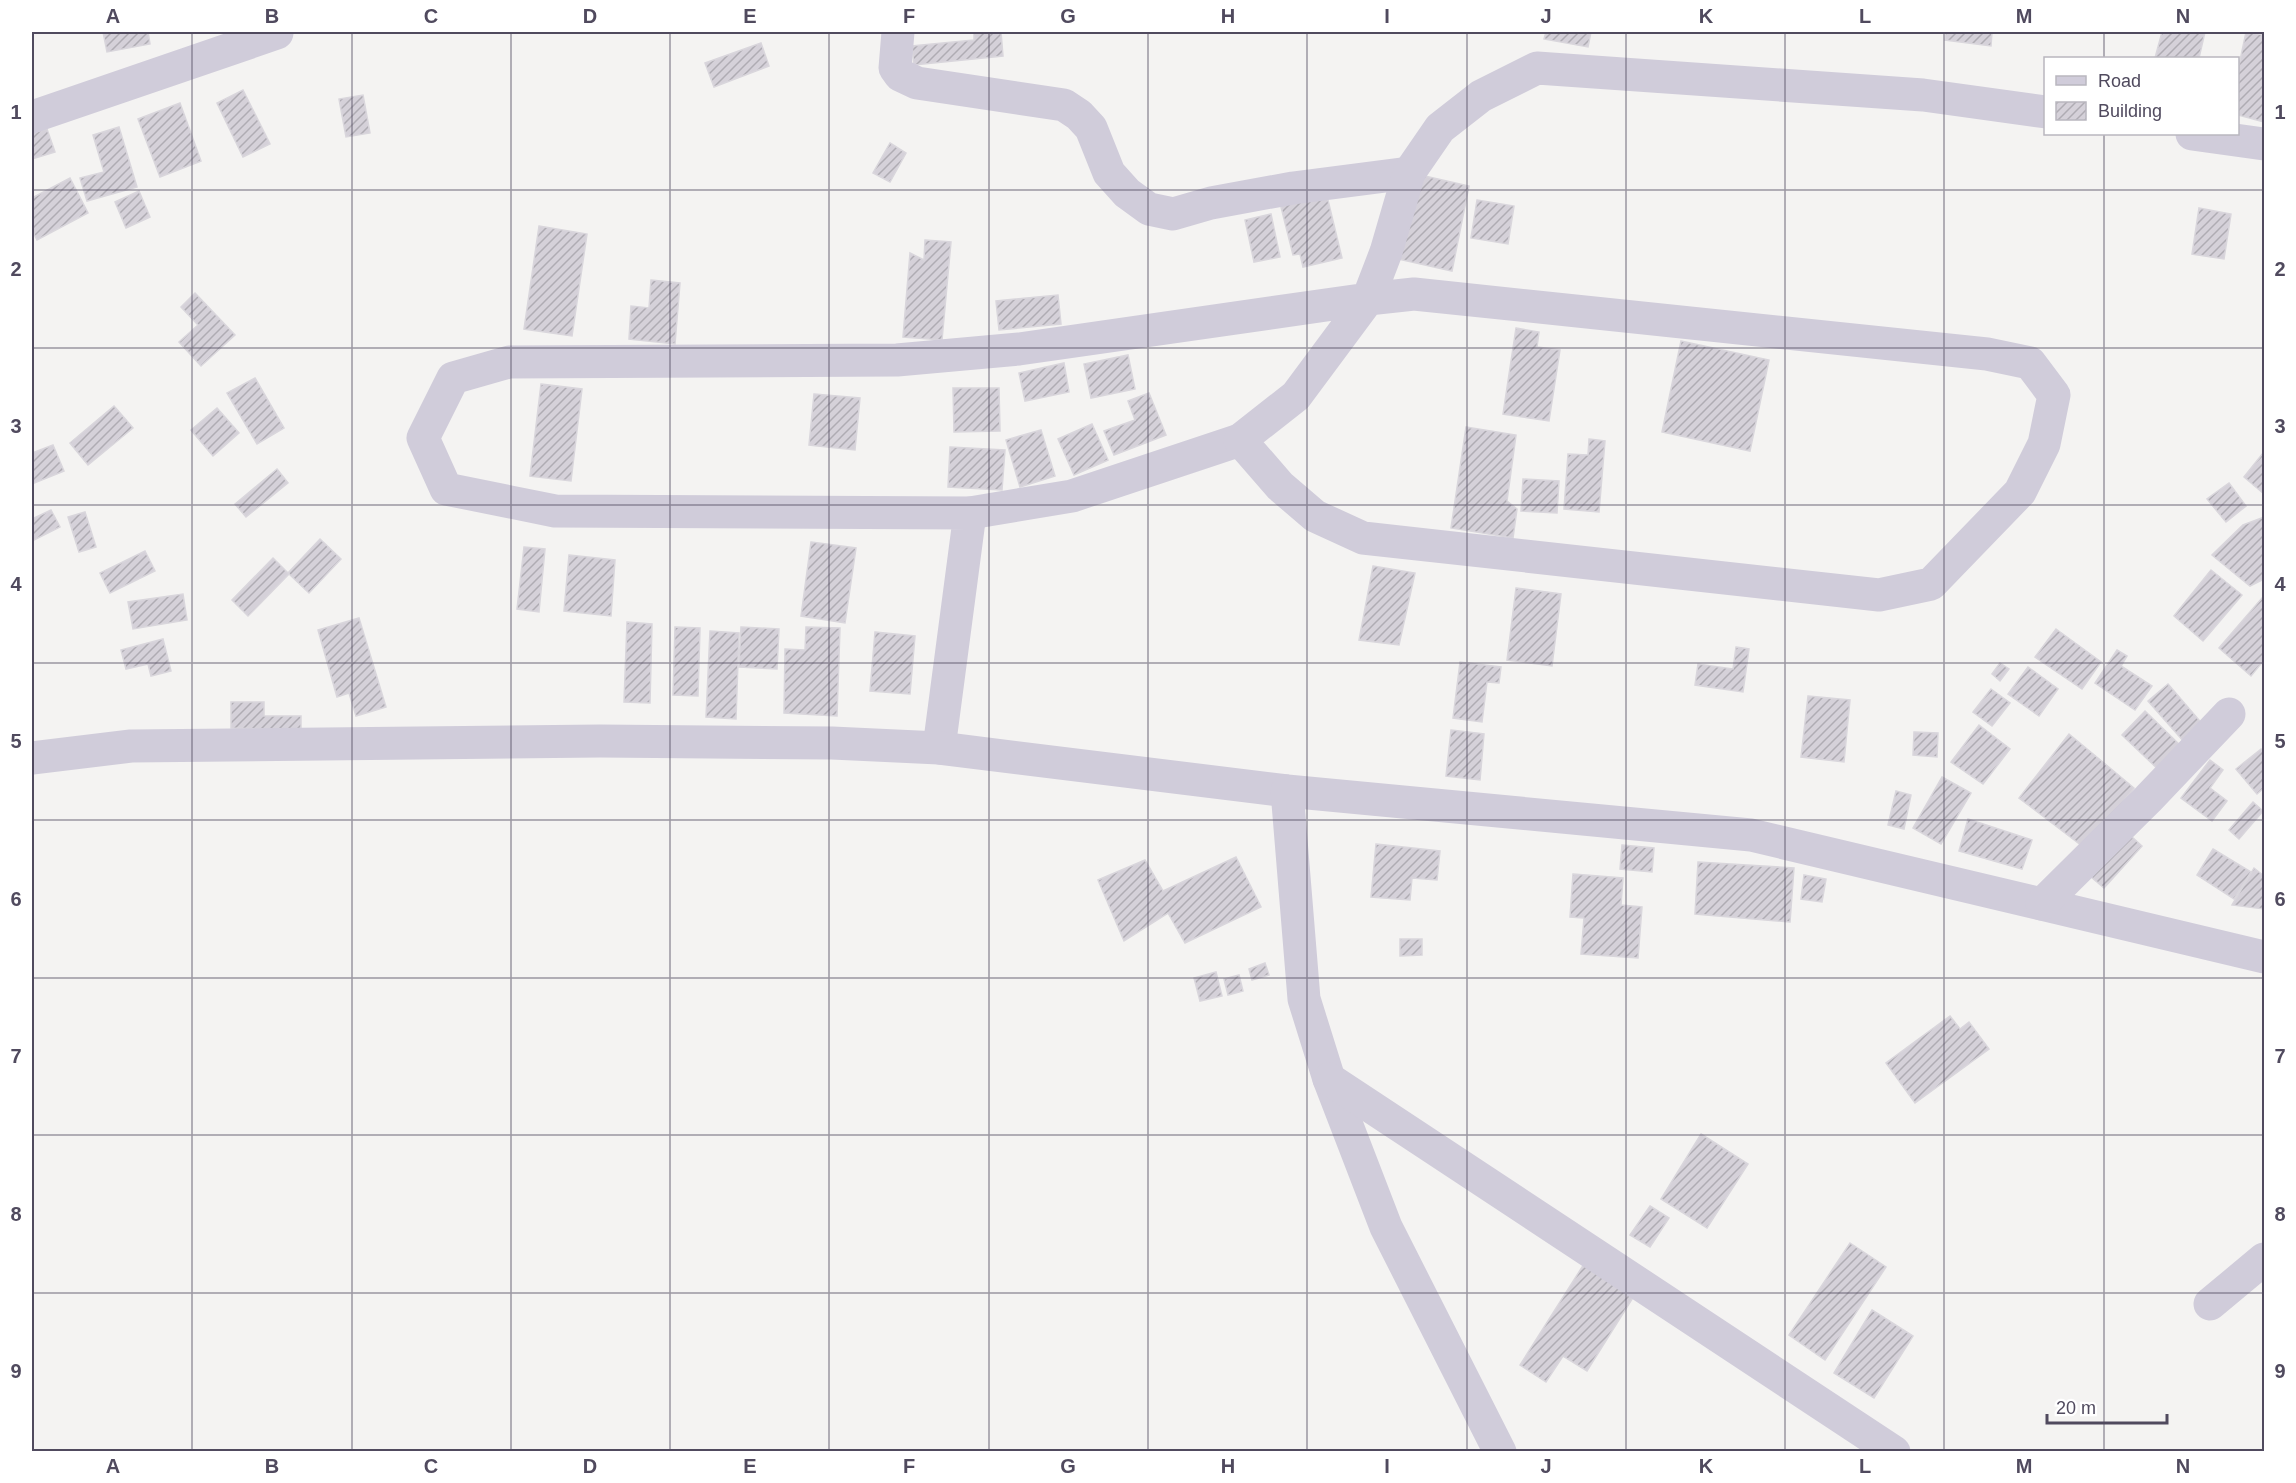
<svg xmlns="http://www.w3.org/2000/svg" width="2296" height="1483" viewBox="0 0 2296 1483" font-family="Helvetica,sans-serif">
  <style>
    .building { fill: url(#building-hatch); stroke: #d9d6dc; stroke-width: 1.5 }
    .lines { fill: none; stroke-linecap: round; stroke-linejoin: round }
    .minor { stroke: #d0ccda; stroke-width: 33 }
    .grid { fill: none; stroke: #504a5e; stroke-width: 1.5; stroke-opacity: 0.55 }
    .neatline { fill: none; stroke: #504a5e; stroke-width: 2 }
    .grid-label { font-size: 20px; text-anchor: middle; font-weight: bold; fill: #504a5e }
  </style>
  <defs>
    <pattern id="building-hatch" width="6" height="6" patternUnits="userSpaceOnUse" patternTransform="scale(1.5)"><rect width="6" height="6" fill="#d5d1d9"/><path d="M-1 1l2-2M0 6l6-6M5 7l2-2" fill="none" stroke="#afacb3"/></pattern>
  </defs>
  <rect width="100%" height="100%" fill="#f4f3f2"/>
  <!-- building -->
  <g class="building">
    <polygon points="103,32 148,32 150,44 107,52"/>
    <polygon points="974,32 1001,32 1003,56 914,65 912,46 974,40"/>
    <polygon points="1546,32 1591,32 1588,47 1544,39"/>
    <polygon points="1946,32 1992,32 1991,46 1945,40"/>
    <polygon points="2162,32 2205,32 2199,58 2155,58"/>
    <polygon points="2246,32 2264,35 2264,122 2238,115 2238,70"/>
    <polygon points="761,43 769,66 714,87 705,63"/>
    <polygon points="243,90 270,144 243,157 217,103"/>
    <polygon points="363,95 370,133 346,137 339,99"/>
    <polygon points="180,103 201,161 160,177 138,119"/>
    <polygon points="119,127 137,187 87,201 80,178 104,172 93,135"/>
    <polygon points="47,129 55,152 32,159 32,133"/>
    <polygon points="890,143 906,153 890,182 873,173"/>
    <polygon points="1416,174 1469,186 1452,271 1398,259"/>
    <polygon points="70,178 88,213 37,240 32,230 32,198"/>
    <polygon points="139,191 150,217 126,228 115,202"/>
    <polygon points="1326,192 1342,258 1303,267 1300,254 1293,255 1280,203"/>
    <polygon points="1477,200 1514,206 1508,244 1471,238"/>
    <polygon points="2199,208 2231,214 2224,259 2192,254"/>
    <polygon points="1271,214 1280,257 1254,262 1245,220"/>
    <polygon points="539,226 587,234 572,336 524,329"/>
    <polygon points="925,240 951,242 942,340 903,337 910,253 924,260"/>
    <polygon points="651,280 680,283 675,344 629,339 631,306 649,308"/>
    <polygon points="195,293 235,335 201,366 179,342 198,325 181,307"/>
    <polygon points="1058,295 1061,324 999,330 996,301"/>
    <polygon points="1516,328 1539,332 1537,347 1560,350 1549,421 1503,414"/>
    <polygon points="1681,341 1769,360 1750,451 1662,432"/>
    <polygon points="1128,355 1135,389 1091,398 1084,364"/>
    <polygon points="1064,363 1069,392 1025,401 1019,373"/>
    <polygon points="255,378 284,428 257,444 227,393"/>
    <polygon points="541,384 582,389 571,481 530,476"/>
    <polygon points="953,388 999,388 1000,431 954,432"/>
    <polygon points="1149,393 1166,435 1114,455 1104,431 1135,420 1128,401"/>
    <polygon points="814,394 860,398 855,450 809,445"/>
    <polygon points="114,406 133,428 88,465 70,443"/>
    <polygon points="217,408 239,433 213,456 191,430"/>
    <polygon points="1092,424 1108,460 1074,475 1058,439"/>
    <polygon points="1466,427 1516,435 1507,501 1517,509 1513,538 1451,528"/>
    <polygon points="1041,430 1055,476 1020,487 1006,440"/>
    <polygon points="1589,439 1605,441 1599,512 1564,509 1568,454 1588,455"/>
    <polygon points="53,445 64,471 32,484 32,453"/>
    <polygon points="950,447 1005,450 1002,490 948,487"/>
    <polygon points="2264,452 2264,494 2244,477"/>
    <polygon points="277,469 288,483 246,517 235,504"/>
    <polygon points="1523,479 1559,481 1557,513 1521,511"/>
    <polygon points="2229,483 2246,506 2226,522 2207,499"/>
    <polygon points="51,510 60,527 32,541 32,519"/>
    <polygon points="85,512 96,547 79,552 68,517"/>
    <polygon points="2264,517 2264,579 2250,586 2212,555 2243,525"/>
    <polygon points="320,539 341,559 309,593 288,573"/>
    <polygon points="811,542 856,548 845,623 801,616"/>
    <polygon points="524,547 545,549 539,612 517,609"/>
    <polygon points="145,551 155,571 110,593 100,573"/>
    <polygon points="569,555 615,560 611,616 564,611"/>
    <polygon points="273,558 289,574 248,616 232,600"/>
    <polygon points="1373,566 1415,573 1399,645 1359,640"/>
    <polygon points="2211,570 2242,595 2203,641 2174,616"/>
    <polygon points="1516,588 1561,594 1552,666 1507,660"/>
    <polygon points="183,594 187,620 133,629 128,602"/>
    <polygon points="2262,598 2264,600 2264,660 2251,676 2219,648"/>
    <polygon points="359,618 386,707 356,716 349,693 337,697 318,630"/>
    <polygon points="627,622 652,624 650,703 624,702"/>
    <polygon points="675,627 700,628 698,696 673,695"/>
    <polygon points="741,627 779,629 777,669 739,667"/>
    <polygon points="806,627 840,628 837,716 784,713 785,649 805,650"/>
    <polygon points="2056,629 2101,662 2082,689 2035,657"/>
    <polygon points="710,631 739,633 736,719 706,717"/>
    <polygon points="875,632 915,636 910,694 870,691"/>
    <polygon points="163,639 171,671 151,676 148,664 126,669 121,650"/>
    <polygon points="1736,647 1749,649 1743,692 1695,685 1698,664 1733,669"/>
    <polygon points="2117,650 2127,656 2121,666 2152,686 2135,710 2095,683"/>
    <polygon points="1460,662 1501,667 1499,683 1487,682 1482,722 1453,718"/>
    <polygon points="2000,663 2009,669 2000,681 1992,674"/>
    <polygon points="2028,667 2058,689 2039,716 2008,694"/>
    <polygon points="2168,684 2204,726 2185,743 2148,701"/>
    <polygon points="1991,689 2010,703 1992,726 1973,712"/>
    <polygon points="1808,696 1850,700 1844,762 1801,757"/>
    <polygon points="231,702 264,702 264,716 301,716 301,730 231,728"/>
    <polygon points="2145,711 2184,749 2162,773 2122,735"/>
    <polygon points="1979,725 2010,749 1983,784 1951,762"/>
    <polygon points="1451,730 1484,734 1480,780 1446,776"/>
    <polygon points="1914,732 1938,733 1937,757 1913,755"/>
    <polygon points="2069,734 2134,788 2086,849 2019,798"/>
    <polygon points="2261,749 2264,754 2264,788 2257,794 2236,769"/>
    <polygon points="2210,760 2223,770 2210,788 2227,801 2212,821 2181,798"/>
    <polygon points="1942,777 1971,793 1941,844 1913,828"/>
    <polygon points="1896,791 1911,795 1904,829 1888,825"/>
    <polygon points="2253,802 2263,811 2239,839 2229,830"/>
    <polygon points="1968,819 2032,840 2022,869 1959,851"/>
    <polygon points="2122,828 2142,846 2104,888 2084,871"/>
    <polygon points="1376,844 1440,851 1437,880 1412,878 1410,900 1371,897"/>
    <polygon points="1622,845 1654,848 1652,872 1620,869"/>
    <polygon points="2213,849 2251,872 2234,899 2197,875"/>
    <polygon points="1236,857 1261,907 1185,943 1168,913 1124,941 1098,880 1145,860 1163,891"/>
    <polygon points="1698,862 1794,868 1790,922 1695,914"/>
    <polygon points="2254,868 2264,876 2264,909 2232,905"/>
    <polygon points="1573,874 1623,878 1621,905 1642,907 1638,958 1581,954 1584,918 1570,917"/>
    <polygon points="1804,875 1826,879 1822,902 1801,899"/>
    <polygon points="1400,939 1422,939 1422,955 1400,956"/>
    <polygon points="1265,963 1269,975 1252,980 1249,969"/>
    <polygon points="1216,972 1222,996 1200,1001 1194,978"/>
    <polygon points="1239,975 1243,991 1228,995 1224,979"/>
    <polygon points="1950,1016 1960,1029 1969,1022 1989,1049 1915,1103 1886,1063"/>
    <polygon points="1701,1134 1748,1164 1707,1228 1661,1199"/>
    <polygon points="1650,1206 1669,1218 1650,1247 1630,1235"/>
    <polygon points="1850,1243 1886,1267 1825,1360 1789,1335"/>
    <polygon points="1584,1264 1634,1296 1587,1371 1563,1356 1546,1382 1520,1365"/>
    <polygon points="1872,1310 1913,1336 1874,1398 1834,1373"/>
  </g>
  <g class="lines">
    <!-- minor -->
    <g class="minor">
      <polyline points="898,32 895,68 900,75 917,83 1064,105 1079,115 1091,128 1109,173 1127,193 1149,209 1173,214 1211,203 1293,188 1409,173"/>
      <polyline points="32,117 277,33"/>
      <polyline points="2192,134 2264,144"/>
      <polyline points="970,513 1072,496 1240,440"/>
      <polyline points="939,748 970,513 555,511 446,489 423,438 453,378 509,362 897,360 1019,349 1368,299 1414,294 1987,354 2030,363 2054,395 2044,444 2020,492 1931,584 1879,595 1363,538 1315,516 1280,486 1240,440 1296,396 1368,299 1386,252 1409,173 1440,128 1481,96 1537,68 1923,95 2046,112"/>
      <polyline points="32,758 131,746 600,741 832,743 939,748 1287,791 1751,835 2264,957"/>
      <polyline points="1287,791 1304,999 1329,1079 1386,1227 1500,1452"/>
      <polyline points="2042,904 2148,799 2229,714"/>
      <polyline points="1329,1079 1894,1452"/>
      <polyline points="2210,1304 2264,1259"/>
    </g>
  </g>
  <!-- grid -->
  <path class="grid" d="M192,32V1452M352,32V1452M511,32V1452M670,32V1452M829,32V1452M989,32V1452M1148,32V1452M1307,32V1452M1467,32V1452M1626,32V1452M1785,32V1452M1944,32V1452M2104,32V58M2104,134V1452M32,190H2264M32,348H2264M32,505H2264M32,663H2264M32,820H2264M32,978H2264M32,1135H2264M32,1293H2264"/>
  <!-- border -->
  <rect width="2296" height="1483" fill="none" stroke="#ffffff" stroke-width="66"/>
  <!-- legend -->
  <rect x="2044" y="57" width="195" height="78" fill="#ffffff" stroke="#b9b7bf" stroke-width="1.5"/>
  <rect x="2056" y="76" width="30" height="9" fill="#d0ccda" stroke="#b9b7bf" stroke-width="1.5"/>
  <text x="2098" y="87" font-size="18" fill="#504a5e">Road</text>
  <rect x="2056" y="102" width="30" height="18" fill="url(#building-hatch)" stroke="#b9b7bf" stroke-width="1.5"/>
  <text x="2098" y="117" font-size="18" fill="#504a5e">Building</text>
  <!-- scale -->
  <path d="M2047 1414v9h120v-9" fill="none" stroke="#504a5e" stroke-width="3"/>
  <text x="2056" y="1414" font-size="18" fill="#504a5e" stroke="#ffffff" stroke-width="4.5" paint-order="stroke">20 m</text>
  <rect x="33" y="33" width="2230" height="1417" class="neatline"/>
  <g class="grid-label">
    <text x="113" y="23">A</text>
    <text x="272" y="23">B</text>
    <text x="431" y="23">C</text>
    <text x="590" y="23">D</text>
    <text x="750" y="23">E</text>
    <text x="909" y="23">F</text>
    <text x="1068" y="23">G</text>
    <text x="1228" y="23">H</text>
    <text x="1387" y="23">I</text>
    <text x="1546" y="23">J</text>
    <text x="1706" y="23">K</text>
    <text x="1865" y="23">L</text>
    <text x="2024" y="23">M</text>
    <text x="2183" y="23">N</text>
    <text x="16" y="119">1</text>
    <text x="2280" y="119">1</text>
    <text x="16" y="276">2</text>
    <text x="2280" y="276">2</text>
    <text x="16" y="433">3</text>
    <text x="2280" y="433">3</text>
    <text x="16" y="591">4</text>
    <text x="2280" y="591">4</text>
    <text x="16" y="748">5</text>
    <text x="2280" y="748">5</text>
    <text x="16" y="906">6</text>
    <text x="2280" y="906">6</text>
    <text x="16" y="1063">7</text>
    <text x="2280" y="1063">7</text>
    <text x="16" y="1221">8</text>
    <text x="2280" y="1221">8</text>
    <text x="16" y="1378">9</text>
    <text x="2280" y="1378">9</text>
    <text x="113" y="1473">A</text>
    <text x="272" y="1473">B</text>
    <text x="431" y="1473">C</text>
    <text x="590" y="1473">D</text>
    <text x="750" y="1473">E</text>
    <text x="909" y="1473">F</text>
    <text x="1068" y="1473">G</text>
    <text x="1228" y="1473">H</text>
    <text x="1387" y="1473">I</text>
    <text x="1546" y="1473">J</text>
    <text x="1706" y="1473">K</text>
    <text x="1865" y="1473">L</text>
    <text x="2024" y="1473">M</text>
    <text x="2183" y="1473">N</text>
  </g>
</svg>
